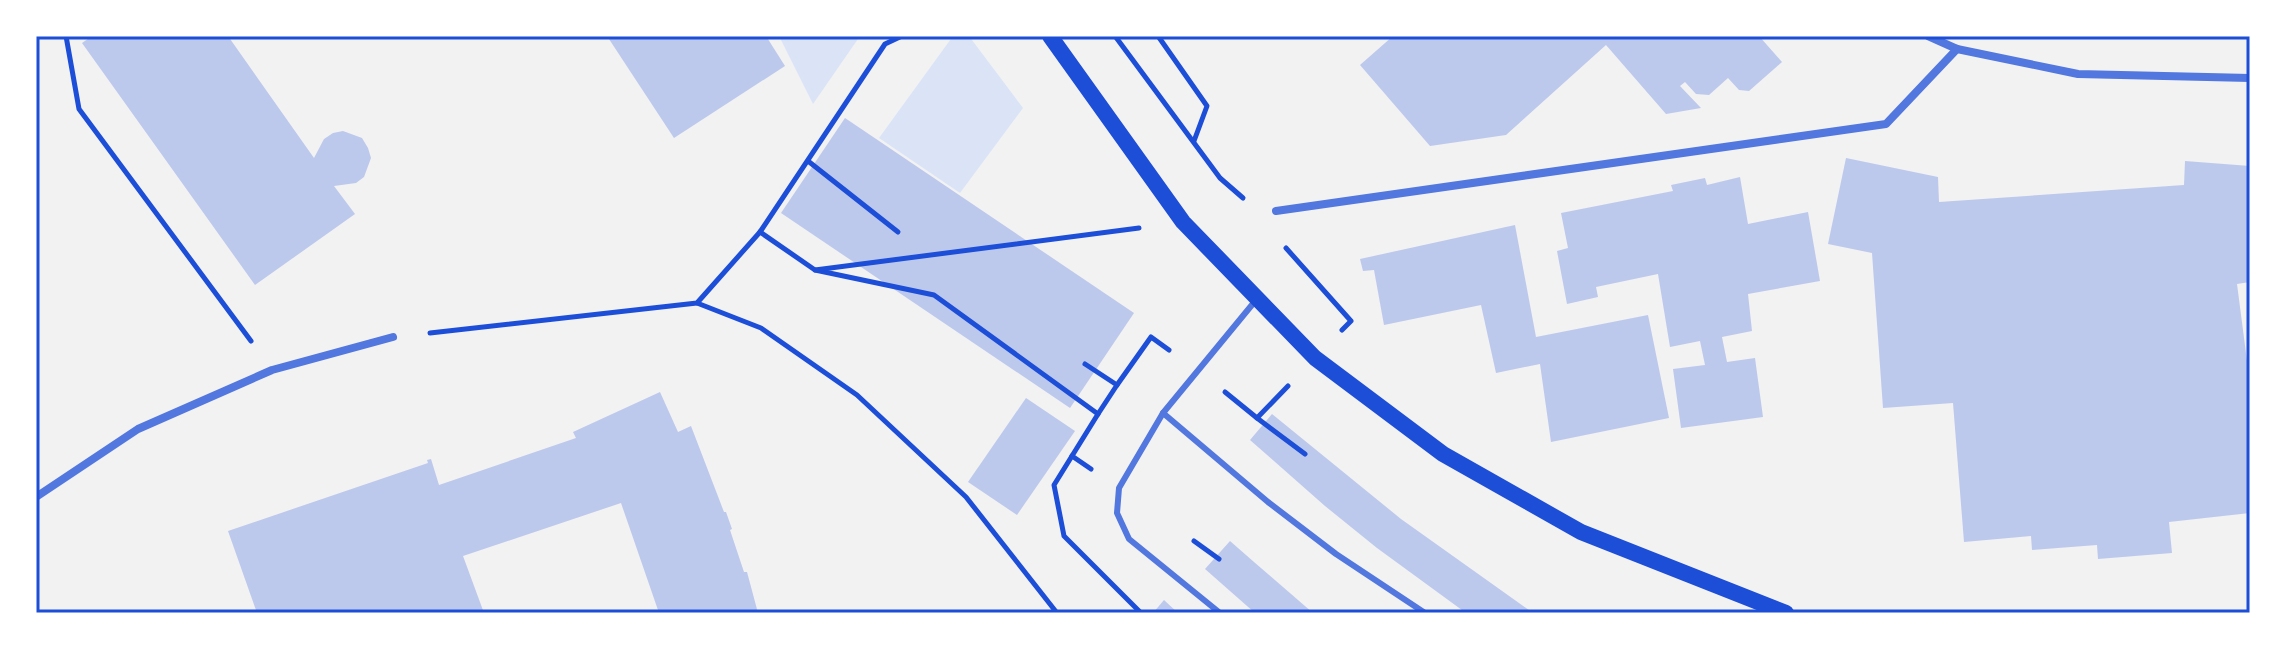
<svg xmlns="http://www.w3.org/2000/svg" width="2286" height="649" viewBox="0 0 2286 649" font-family="Roboto,sans-serif">
  <style>
    .green { fill: #dbe4f7 }
    .building { fill: #bdc9ec }
    .lines { fill: none; stroke-linecap: round; stroke-linejoin: round }
    .path { stroke: #1d4ed8; stroke-width: 5 }
    .service { stroke: #5277de; stroke-width: 6 }
    .minor { stroke: #5277de; stroke-width: 8 }
    .secondary { stroke: #1d4ed8; stroke-width: 16 }
    .neatline { fill: none; stroke: #1d4ed8; stroke-width: 3 }
  </style>
  <rect width="100%" height="100%" fill="#f2f2f2"/>
  <!-- green -->
  <g class="green">
    <polygon points="779,36 860,36 813,104"/>
    <polygon points="953,36 969,36 1023,108 960,193 879,138"/>
  </g>
  <!-- building -->
  <g class="building">
    <polygon points="92,36 228,36 314,158 324,139 333,133 343,131 362,138 368,148 371,158 364,177 356,183 334,186 355,214 255,285 82,43"/>
    <polygon points="607,36 766,36 785,66 674,138"/>
    <polygon points="1393,36 1759,36 1782,62 1749,91 1739,90 1728,78 1709,95 1696,94 1685,82 1680,86 1701,108 1666,114 1606,45 1506,135 1430,146 1360,65"/>
    <polygon points="845,118 1134,313 1070,408 781,213"/>
    <polygon points="1846,158 1938,177 1939,202 2184,185 2185,161 2250,166 2250,282 2237,284 2250,384 2250,513 2169,522 2172,553 2098,559 2097,545 2032,550 2031,536 1964,542 1953,403 1883,408 1872,253 1828,244"/>
    <polygon points="1740,177 1748,224 1808,212 1820,281 1748,294 1752,331 1722,337 1727,362 1755,358 1763,417 1681,428 1673,369 1705,365 1700,341 1670,347 1658,274 1596,287 1598,297 1567,304 1557,251 1568,248 1561,213 1673,191 1671,185 1705,178 1707,185"/>
    <polygon points="1515,225 1536,337 1648,315 1669,418 1551,442 1540,364 1496,373 1481,305 1384,325 1374,270 1363,271 1360,259"/>
    <polygon points="660,392 678,432 691,426 724,512 726,512 732,529 730,530 744,572 747,572 758,613 659,613 621,503 463,556 484,613 257,613 228,531 428,463 427,460 431,459 439,485 576,438 573,432"/>
    <polygon points="1026,398 1075,431 1017,515 968,482"/>
    <polygon points="1272,414 1401,519 1533,613 1466,613 1377,548 1325,506 1250,440"/>
    <polygon points="1230,541 1254,562 1313,613 1255,613 1205,569"/>
    <polygon points="1164,600 1178,613 1153,613"/>
  </g>
  <g class="lines">
    <!-- path -->
    <g class="path">
      <polyline points="66,36 79,109 251,341"/>
      <polyline points="1115,36 1220,178 1243,198"/>
      <polyline points="1158,36 1207,106 1194,141"/>
      <polyline points="808,161 898,232"/>
      <polyline points="760,232 815,270 934,295 1098,414 1117,385"/>
      <polyline points="1286,248 1351,321 1342,330"/>
      <polyline points="815,270 1139,228"/>
      <polyline points="697,303 761,328 857,395 966,497 1057,613"/>
      <polyline points="430,333 697,303 760,232 885,44 902,36"/>
      <polyline points="1085,364 1117,385 1151,337 1169,350"/>
      <polyline points="1288,386 1257,418 1305,454"/>
      <polyline points="1225,392 1257,418"/>
      <polyline points="1098,414 1054,485 1064,536 1141,613"/>
      <polyline points="1072,456 1091,469"/>
      <polyline points="1194,541 1219,559"/>
    </g>
    <!-- service -->
    <g class="service">
      <polyline points="1163,413 1268,502 1336,554 1425,613"/>
      <polyline points="1220,613 1129,539 1117,513 1119,488 1163,413 1256,300"/>
    </g>
    <!-- minor -->
    <g class="minor">
      <polyline points="1928,36 1957,49 2078,74 2250,78"/>
      <polyline points="1276,211 1886,124 1957,49"/>
      <polyline points="36,497 138,429 272,370 393,337"/>
    </g>
    <!-- secondary -->
    <polyline class="secondary" points="1050,36 1183,222 1315,358 1443,454 1581,532 1786,613"/>
  </g>
  <!-- border -->
  <rect width="2286" height="649" fill="none" stroke="#ffffff" stroke-width="76"/>
  <rect x="38" y="38" width="2210" height="573" class="neatline"/>
</svg>
